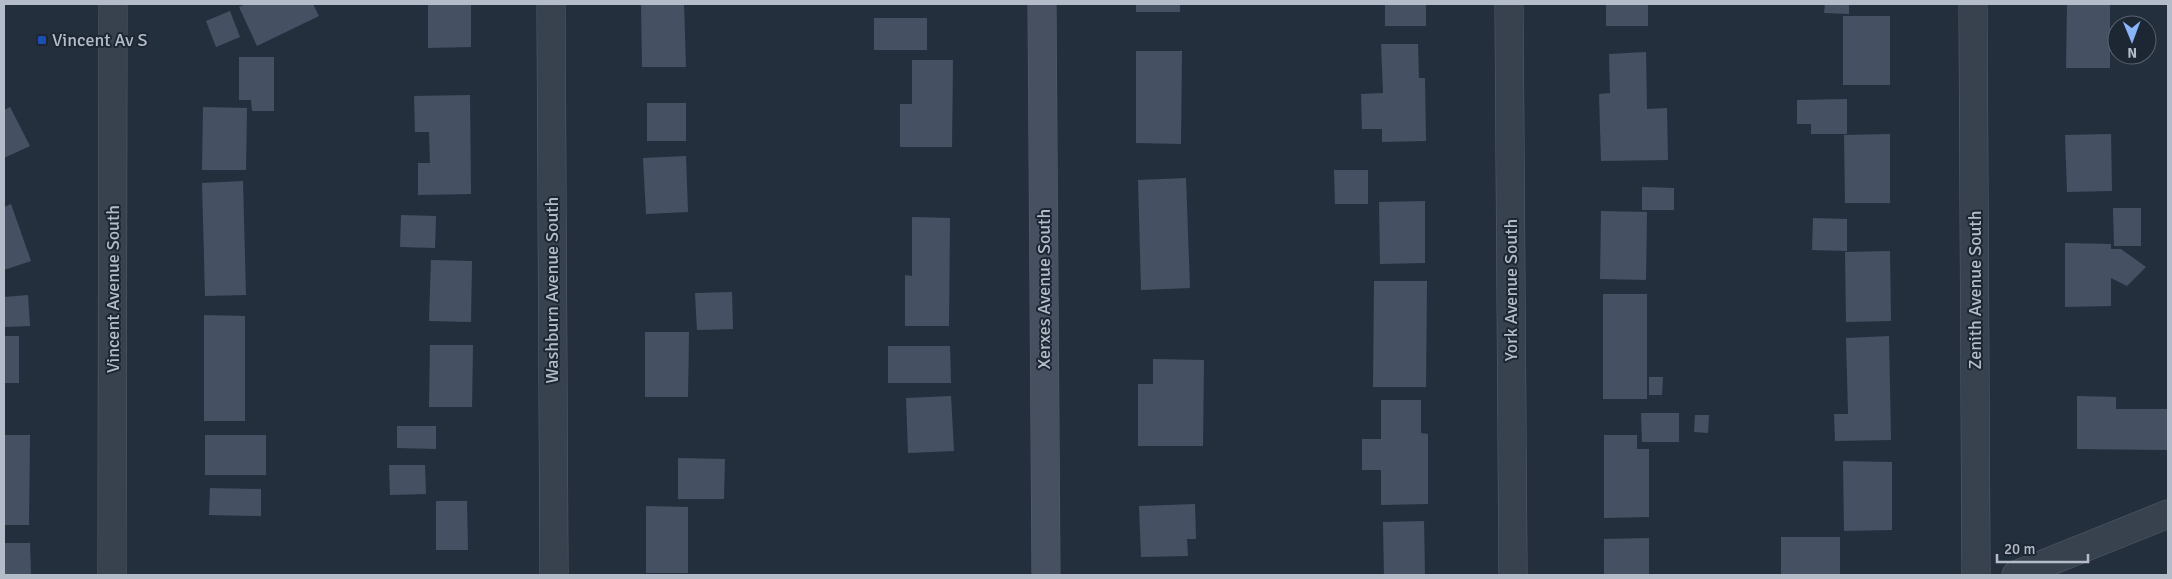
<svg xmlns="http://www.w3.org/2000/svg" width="2172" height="579" viewBox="0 0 2172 579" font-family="Signika,sans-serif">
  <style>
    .building { fill: #455162 }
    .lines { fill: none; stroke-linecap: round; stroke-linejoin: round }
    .street-casing { stroke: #565f6c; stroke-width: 29 }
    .secondary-casing { stroke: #565f6c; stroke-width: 29 }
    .street { stroke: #38414e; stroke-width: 28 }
    .secondary { stroke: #465061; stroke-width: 28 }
    .transit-dot { fill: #1a4fb4; stroke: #1d2633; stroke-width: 2 }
    .labels { text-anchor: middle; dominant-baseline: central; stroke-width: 4; stroke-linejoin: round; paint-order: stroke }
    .poi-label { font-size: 18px; fill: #b4bcc9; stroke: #1d2633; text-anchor: start }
    .street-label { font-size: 18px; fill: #b4bcc9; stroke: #1d2633 }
  </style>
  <rect width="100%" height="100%" fill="#242f3e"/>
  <!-- building -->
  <g class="building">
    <polygon points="246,4 313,4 319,16 257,46 239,7"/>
    <polygon points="428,4 471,4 471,47 428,48"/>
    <polygon points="641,4 684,4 686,67 642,67"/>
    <rect x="1136" y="4" width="44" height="8"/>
    <rect x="1385" y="4" width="41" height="22"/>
    <rect x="1606" y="4" width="42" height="22"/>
    <polygon points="1825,4 1849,4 1849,14 1824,13"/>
    <polygon points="2067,4 2110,4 2110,68 2066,68"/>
    <polygon points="230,11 240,37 216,47 206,21"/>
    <rect x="1843" y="16" width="47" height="69"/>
    <rect x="874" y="18" width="53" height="32"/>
    <polygon points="1381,44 1418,44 1419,78 1425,78 1426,141 1382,142 1382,129 1362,129 1361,94 1383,93"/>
    <polygon points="1136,51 1182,51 1181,144 1136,143"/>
    <polygon points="1646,52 1647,109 1667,108 1668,160 1601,161 1599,94 1610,93 1609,54"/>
    <polygon points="239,57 274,57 274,111 252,111 251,100 239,100"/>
    <polygon points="912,60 953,60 952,147 900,147 900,104 912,104"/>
    <polygon points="470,95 471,194 418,195 418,163 430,163 429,132 415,132 414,96"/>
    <polygon points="1847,99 1847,134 1811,134 1811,124 1797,124 1797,100"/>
    <rect x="647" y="103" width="39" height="38"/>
    <polygon points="10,107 30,146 4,158 4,110"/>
    <polygon points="203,107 247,108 246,170 202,170"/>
    <polygon points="1890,134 1890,203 1845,203 1844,135"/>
    <polygon points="2111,134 2112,191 2067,192 2065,135"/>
    <polygon points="686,156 688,212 646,214 643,158"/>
    <polygon points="1334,170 1368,170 1368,204 1335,204"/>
    <polygon points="1186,178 1190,288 1141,290 1138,180"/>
    <polygon points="243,181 246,295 205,296 202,183"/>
    <polygon points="1642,187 1674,188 1674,210 1642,210"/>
    <polygon points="1425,201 1425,263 1380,264 1379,202"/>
    <polygon points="11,204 31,261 4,270 4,207"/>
    <polygon points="2113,208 2141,208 2141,246 2114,246"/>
    <polygon points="1601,211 1647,212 1646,280 1600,279"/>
    <polygon points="401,215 436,216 435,248 400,247"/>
    <polygon points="912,217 950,218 949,326 905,326 905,275 912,276"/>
    <polygon points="1813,218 1847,219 1847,251 1812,250"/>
    <polygon points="2065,243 2111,244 2111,249 2121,249 2146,267 2127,286 2111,278 2111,306 2065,307"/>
    <polygon points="1890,251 1891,321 1846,322 1845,252"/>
    <polygon points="431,260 472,261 471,322 429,321"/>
    <polygon points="1374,281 1427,281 1426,387 1373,387"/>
    <polygon points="732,292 733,329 697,330 695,293"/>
    <rect x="1603" y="294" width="44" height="105"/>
    <polygon points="28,295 30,326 4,327 4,297"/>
    <polygon points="204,315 245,316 245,421 204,421"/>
    <polygon points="645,332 689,332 688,397 645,397"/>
    <rect x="4" y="336" width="15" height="47"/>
    <polygon points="1889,336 1891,440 1835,441 1834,414 1848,414 1846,338"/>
    <polygon points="430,345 473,345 472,407 429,407"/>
    <polygon points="888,346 950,346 951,383 888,383"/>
    <polygon points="1153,359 1204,360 1203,446 1138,446 1138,384 1153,384"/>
    <polygon points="1649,377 1663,377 1662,395 1649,395"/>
    <polygon points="951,396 954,451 908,453 906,398"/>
    <polygon points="2077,396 2116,397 2116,409 2168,409 2168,450 2077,449"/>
    <polygon points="1381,400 1421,400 1421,433 1428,434 1428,504 1381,505 1381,470 1362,470 1362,439 1381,439"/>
    <polygon points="1641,413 1679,413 1679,442 1642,442"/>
    <polygon points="1695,415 1709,415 1708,433 1694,432"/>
    <polygon points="397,426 436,426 436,449 397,448"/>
    <polygon points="4,435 30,435 29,525 4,525"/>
    <rect x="205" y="435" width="61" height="40"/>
    <polygon points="1604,435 1637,435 1637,449 1649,449 1649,517 1604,518"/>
    <polygon points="678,458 725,459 724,499 678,499"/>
    <polygon points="1843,461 1892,462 1892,530 1844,531"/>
    <polygon points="389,465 425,465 426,494 390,495"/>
    <polygon points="210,488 261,489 261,516 209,515"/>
    <polygon points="436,501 467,501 468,550 436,550"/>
    <polygon points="1195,504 1196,539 1187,539 1188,556 1141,557 1139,506"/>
    <polygon points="646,506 688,507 688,573 646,573"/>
    <polygon points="1424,521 1425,575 1384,575 1383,522"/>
    <polygon points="1781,537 1840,537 1840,574 1781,575"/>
    <polygon points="1649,538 1649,575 1604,575 1604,539"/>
    <polygon points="4,543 30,543 31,575 4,575"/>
  </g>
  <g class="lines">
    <!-- street casing -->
    <g class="street-casing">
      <g id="street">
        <polyline points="551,4 554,575"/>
        <polyline points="1509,4 1513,575"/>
        <polyline points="1973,4 1976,575"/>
        <polyline points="112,575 113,4"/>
        <polyline points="2016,575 2168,514"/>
      </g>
    </g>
    <!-- secondary casing -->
    <g class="secondary-casing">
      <polyline id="secondary" points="1042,4 1046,575"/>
    </g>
    <!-- street -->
    <use href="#street" class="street"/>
    <!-- secondary -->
    <use href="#secondary" class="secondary"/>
  </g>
  <!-- markers -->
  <rect class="transit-dot" x="37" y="35" width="10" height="10" rx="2.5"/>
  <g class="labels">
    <!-- poi labels -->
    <g class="poi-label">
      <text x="52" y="40">Vincent Av S</text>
    </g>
    <!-- street labels -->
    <g class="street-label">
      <text transform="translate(113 289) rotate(-90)">Vincent Avenue South</text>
      <text transform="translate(1044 289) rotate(-90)">Xerxes Avenue South</text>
      <text transform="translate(552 290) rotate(-90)">Washburn Avenue South</text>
      <text transform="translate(1511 290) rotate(-90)">York Avenue South</text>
      <text transform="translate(1975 290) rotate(-90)">Zenith Avenue South</text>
    </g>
  </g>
  <!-- border -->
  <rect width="2172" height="579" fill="none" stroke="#b4bcc9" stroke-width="10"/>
  <!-- north arrow -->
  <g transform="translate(2132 40) rotate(179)"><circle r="24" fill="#1d2633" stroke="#59626f"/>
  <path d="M0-4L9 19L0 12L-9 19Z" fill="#8ab4f8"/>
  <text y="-8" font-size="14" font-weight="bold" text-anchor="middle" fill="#b4bcc9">N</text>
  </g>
  <!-- scale -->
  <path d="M1997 554v8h91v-8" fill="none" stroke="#b4bcc9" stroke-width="2.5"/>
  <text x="2004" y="554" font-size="15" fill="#b4bcc9" stroke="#1d2633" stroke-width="4" paint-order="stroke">20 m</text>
</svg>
